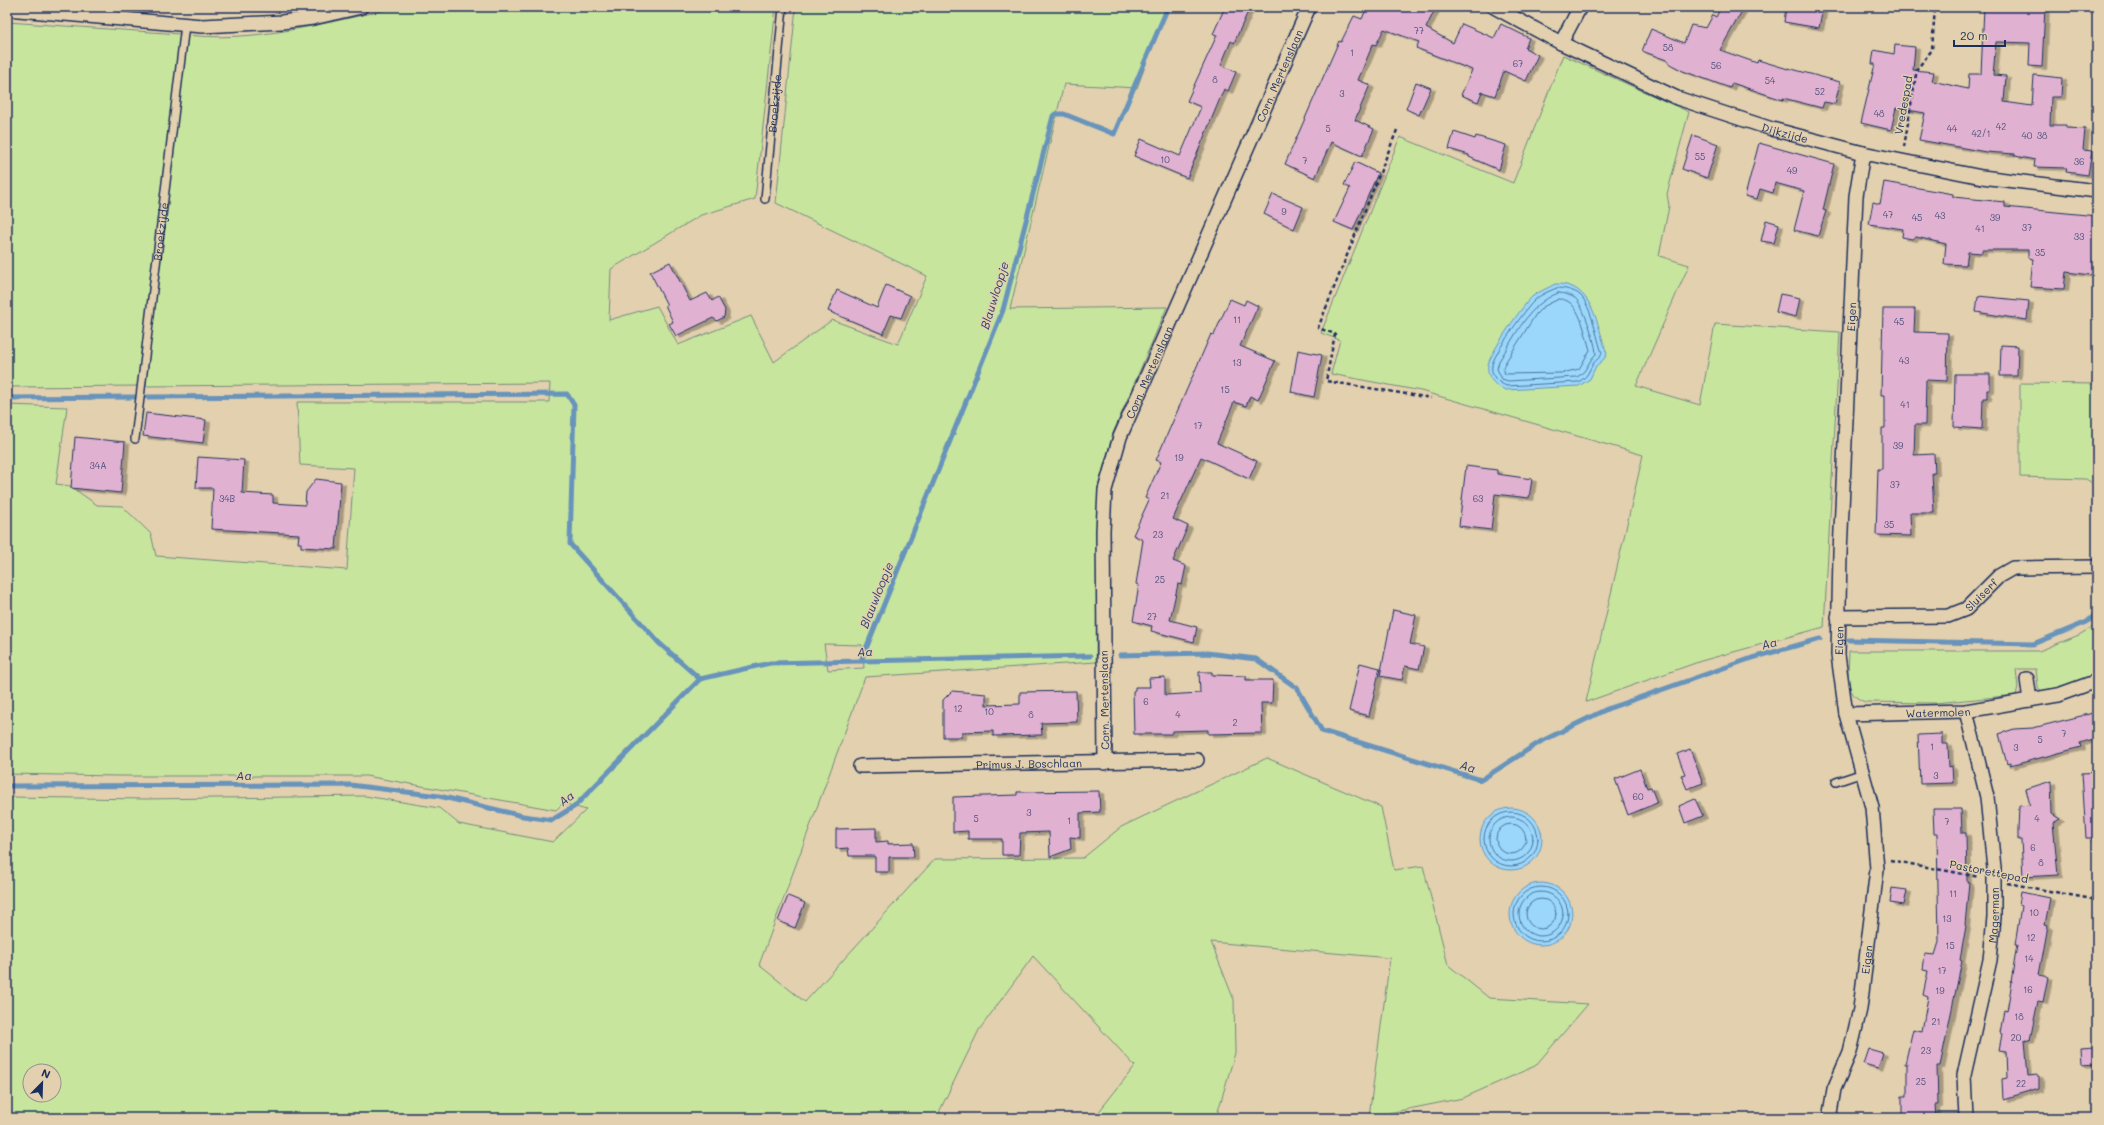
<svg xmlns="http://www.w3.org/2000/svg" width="2104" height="1125" viewBox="0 0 2104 1125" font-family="Mali,sans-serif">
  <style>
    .green { fill: #c8e59d; stroke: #728a7e; fill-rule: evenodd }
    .water { fill: #9ad7fb; stroke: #6794bc }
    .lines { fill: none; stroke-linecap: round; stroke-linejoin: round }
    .shore { stroke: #4e729d; stroke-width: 1 }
    .stream { stroke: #6794bc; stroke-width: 5 }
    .building { fill: #e1b1d1; stroke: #1b2f5e; filter: url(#shadow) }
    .service-casing { stroke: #1b2f5e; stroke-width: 10 }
    .minor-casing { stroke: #1b2f5e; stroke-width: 16 }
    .path { stroke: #1b2f5e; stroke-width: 2.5; stroke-dasharray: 4 3; stroke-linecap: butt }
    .service { stroke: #e3d0ae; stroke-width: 7 }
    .minor { stroke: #e3d0ae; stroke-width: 13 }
    .labels { text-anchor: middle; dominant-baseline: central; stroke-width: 3; stroke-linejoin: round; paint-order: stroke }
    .number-label { font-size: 9px; fill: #4c507b }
    .street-label { font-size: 11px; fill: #1b2f5e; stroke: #e3d0ae }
    .water-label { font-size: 12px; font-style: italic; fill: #28406e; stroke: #e3d0ae }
  </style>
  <defs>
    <filter id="shadow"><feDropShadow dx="4.5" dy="2.5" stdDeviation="0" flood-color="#0004"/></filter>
  </defs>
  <rect width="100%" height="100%" fill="#e3d0ae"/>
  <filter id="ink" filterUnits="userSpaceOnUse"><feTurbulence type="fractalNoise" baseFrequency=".025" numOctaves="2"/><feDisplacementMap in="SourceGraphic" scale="8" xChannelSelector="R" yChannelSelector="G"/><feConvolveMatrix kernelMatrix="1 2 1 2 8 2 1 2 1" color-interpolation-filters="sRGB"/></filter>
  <g filter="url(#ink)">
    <!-- green -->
    <g class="green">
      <path d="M401,7H776L755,199L701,215L611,269L609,320L657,306L678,345L751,316L774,362L832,320L898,344L927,276L776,203L796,7H1167L1137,88L1064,84L1010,309L1167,307L1113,433L1098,487L1096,662L865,677L759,965L805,1002L935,859L1083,858L1121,827L1267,758L1381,807L1394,870L1423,866L1448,965L1489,998L1588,1004L1535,1066L1463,1098L1369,1117L1390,958L1211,942L1234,1000L1235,1053L1216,1118H1094L1135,1066L1033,956L979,1030L940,1110L939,1118H7V797L145,799L365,796L439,808L459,824L553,842L586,810L563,803L556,810L366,776H119L7,774V405L67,407L56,484L70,486L97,505L122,506L151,534L156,556L347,570L354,468L300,465L297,402H549L550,383L7,387V22L180,34C253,45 329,21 401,7ZM824,644L862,645L864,668L828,670ZM30,1071H54V1095H30Z"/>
      <polygon points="1563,55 1689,112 1667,194 1669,206 1659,256 1689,265 1636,386 1700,405 1715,324 1840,332 1824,627 1701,661 1586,702 1643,455 1421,391 1331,374 1340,340 1321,333 1400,137 1513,183"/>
      <polygon points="2020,383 2097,384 2097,486 2086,479 2020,477"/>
      <path d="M2097,624V675L2078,682L2041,691L2038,687L2036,669H2016L2018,688L2016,695L1935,703L1865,702C1842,693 1849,673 1849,651H2039L2079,635Z"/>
    </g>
    <!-- water -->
    <g class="water">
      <path d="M1555,284C1593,282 1597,325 1607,354L1604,359L1596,366L1590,379L1579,386L1506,390C1495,386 1486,378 1488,365C1490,353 1524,303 1533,296C1540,291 1548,288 1555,284Z"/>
      <circle cx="1511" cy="839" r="31"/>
      <circle cx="1541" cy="914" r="31"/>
    </g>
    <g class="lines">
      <!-- shore -->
      <g class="shore">
        <path d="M1557,288C1564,288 1574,290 1580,295C1591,305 1597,339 1602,353C1601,358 1596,359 1593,364C1588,372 1588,377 1578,382L1507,386C1498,383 1490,376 1492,365C1494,354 1526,308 1535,300C1540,295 1549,291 1557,288Z"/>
        <path d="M1558,293C1564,293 1570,295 1575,298C1583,304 1596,344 1596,354C1588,361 1587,372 1577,377L1508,381L1502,379L1497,369L1499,361C1516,335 1528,305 1558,293Z"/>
        <path d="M1559,299C1580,298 1585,335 1590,350L1579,369L1562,373L1505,374L1503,368L1505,363L1536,314L1543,307Z"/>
        <circle cx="1511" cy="839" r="27"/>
        <circle cx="1511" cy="839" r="22"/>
        <circle cx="1511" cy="839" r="15"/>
        <circle cx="1541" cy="914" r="27"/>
        <circle cx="1541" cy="914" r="22"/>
        <circle cx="1541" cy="914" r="15"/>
      </g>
      <!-- stream -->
      <g class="stream">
        <polyline points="147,397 567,394 574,405 570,544 659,643 700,679"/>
        <polyline points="7,398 134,397"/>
        <polyline points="1849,640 2033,644 2087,622 2097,613"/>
        <polyline points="1120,655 1207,653 1256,659 1297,688 1322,731 1481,780 1540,742 1607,709 1752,658 1820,639"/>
        <polyline points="861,661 1003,310 1053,116 1055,114 1064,114 1114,134 1168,7"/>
        <polyline points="7,786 350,785 439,796 523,816 552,820 575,806 700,679 770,663 1090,656"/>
      </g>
    </g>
    <!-- building -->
    <g class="building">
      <polygon points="1225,7 1250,7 1234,43 1231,41 1221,65 1236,72 1228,91 1224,89 1187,178 1134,156 1141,139 1180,156 1201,107 1187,101 1217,35 1213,34"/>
      <polygon points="1367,7 1436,7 1426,28 1453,43 1462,24 1494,38 1501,24 1529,38 1525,48 1538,55 1526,81 1504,71 1495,96 1482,92 1478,102 1461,95 1472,70 1416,48 1419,42 1384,29 1376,45 1373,44 1358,80 1370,85 1355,120 1374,129 1362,156 1331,142 1315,178 1285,164 1339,41 1341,42 1354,16 1362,19"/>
      <polygon points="1721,7 1734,7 1742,11 1720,50 1757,63 1758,60 1788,69 1788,68 1840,82 1835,104 1824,102 1822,108 1783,98 1783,100 1732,83 1730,88 1683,71 1668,63 1669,61 1642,51 1651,29 1684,43 1691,25 1706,28 1713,15 1716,17"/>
      <polygon points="1786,7 1823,7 1819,28 1784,22"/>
      <polygon points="1984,7 2045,7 2042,67 2029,66 2030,43 1999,42 1996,42 1993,75 2006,76 2004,102 2032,106 2034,75 2062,78 2061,97 2051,97 2050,125 2066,125 2066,128 2085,129 2083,150 2092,151 2088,175 2066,172 2067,168 2034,167 2035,160 2015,156 2015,154 1986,152 1919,140 1925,113 1896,108 1891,130 1861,123 1873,72 1875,64 1872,64 1874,50 1894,54 1895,45 1915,47 1913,70 1934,72 1932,81 1968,89 1969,74 1981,74"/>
      <polygon points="1416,82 1431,88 1419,115 1406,109"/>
      <polygon points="1454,132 1475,139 1476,136 1506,145 1499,170 1469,157 1469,155 1449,149"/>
      <polygon points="1693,135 1718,144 1707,178 1682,169"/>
      <polygon points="1759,143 1834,164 1823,210 1826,211 1818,236 1794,230 1804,191 1775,183 1773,193 1760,189 1757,199 1745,196"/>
      <polygon points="1355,162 1378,173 1353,230 1334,222 1350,188 1344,185"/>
      <polygon points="1884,182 1953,194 1953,197 2005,202 2005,207 2097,216 2097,261 2093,261 2092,275 2066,272 2064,289 2030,287 2033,259 2028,258 2028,250 1982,250 1982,253 1968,252 1966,265 1944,264 1946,244 1916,237 1912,239 1902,237 1903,229 1869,224 1873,202 1880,204"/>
      <polygon points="1273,194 1303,207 1294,229 1264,214"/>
      <polygon points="1766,220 1779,224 1774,243 1761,241"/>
      <polygon points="670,262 690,301 707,293 712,301 718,297 725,310 724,317 717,321 713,318 676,336 669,324 673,322 665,305 667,305 650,272"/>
      <polygon points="886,285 910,296 901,318 891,315 883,334 828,311 837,290 877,308"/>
      <polygon points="1780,294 1800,298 1796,317 1776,312"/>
      <polygon points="1978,296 2029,301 2027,320 1976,312"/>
      <polygon points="1230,299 1244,305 1246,300 1258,306 1240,346 1275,361 1258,400 1250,396 1246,406 1234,402 1217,443 1257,461 1249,479 1201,457 1173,519 1188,526 1173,561 1186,566 1182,585 1178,584 1170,620 1197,627 1194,642 1151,631 1152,626 1133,621 1139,585 1136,584 1143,540 1133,535 1149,500 1145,498 1161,462 1156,460 1211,334 1214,335"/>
      <polygon points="1883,309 1915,309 1914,332 1948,333 1947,381 1926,380 1925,425 1915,425 1914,455 1934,454 1935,473 1932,473 1934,513 1910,513 1911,536 1876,535 1878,469 1882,469 1882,428 1885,428 1885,395 1881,395"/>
      <polygon points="2001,345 2018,346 2017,376 2000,376"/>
      <polygon points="1298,350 1322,355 1314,397 1291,392"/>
      <polygon points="1955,374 1990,374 1990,390 1987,390 1987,398 1983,398 1982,429 1954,427"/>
      <polygon points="146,413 206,420 203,443 143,436"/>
      <polygon points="75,437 125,442 121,493 71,488"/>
      <polygon points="198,457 244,460 242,493 273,495 273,503 305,505 306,492 316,479 341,482 336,549 301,547 301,543 298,543 299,534 211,529 213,488 196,488"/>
      <polygon points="1466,466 1497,470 1497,474 1532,479 1529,498 1495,494 1491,530 1459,526"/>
      <polygon points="1393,610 1416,615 1410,644 1424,647 1419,669 1405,666 1402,680 1380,676"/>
      <polygon points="1360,663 1380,668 1369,716 1349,711"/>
      <polygon points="1199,672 1212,672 1212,675 1246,676 1246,680 1273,680 1272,703 1261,703 1262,733 1208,734 1208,730 1173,731 1171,734 1134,734 1133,691 1135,690 1135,687 1150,687 1149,678 1165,677 1165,695 1200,693"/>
      <polygon points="952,691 986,694 986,705 1020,704 1020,692 1076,691 1077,722 1041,723 1042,735 993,736 993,731 962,732 962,737 943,737 943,700"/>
      <polygon points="2097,712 2097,738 2080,743 2081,747 2010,766 2010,763 2007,764 1999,734 2014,729 2033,728"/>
      <polygon points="1942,734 1942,744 1948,744 1949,767 1952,766 1953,783 1920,784 1918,735"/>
      <polygon points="1690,749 1703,783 1687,789 1681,775 1685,774 1677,754"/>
      <polygon points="1640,769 1647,788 1651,787 1657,803 1628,815 1615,779"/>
      <polygon points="2097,772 2097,838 2086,838 2082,773"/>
      <polygon points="2051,781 2052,814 2060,819 2053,823 2058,875 2023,877 2021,840 2018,840 2018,830 2019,806 2030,805 2026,789"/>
      <polygon points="1099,791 1100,812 1080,813 1080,838 1070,837 1071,849 1050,857 1049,832 1020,833 1019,855 1002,855 1002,839 968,839 968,831 953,832 953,797 1017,795 1017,792"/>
      <polygon points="1695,799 1703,816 1685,823 1679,806"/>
      <polygon points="1933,809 1961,809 1962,833 1966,833 1967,882 1969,882 1965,925 1966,926 1960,960 1962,961 1940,1066 1937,1066 1938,1105 1935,1105 1936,1118 1902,1118 1902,1096 1907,1096 1907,1064 1905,1064 1913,1029 1922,1031 1928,997 1923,995 1928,971 1923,970 1925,954 1935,955 1939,942 1937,834 1934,834"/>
      <polygon points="876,828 876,842 888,841 888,844 913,843 914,857 889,857 889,872 875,872 875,856 849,856 848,848 836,849 836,829"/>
      <polygon points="1892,888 1907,890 1904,905 1890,903"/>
      <polygon points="2021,892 2050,898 2045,925 2048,926 2039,975 2048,977 2043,1002 2038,1001 2030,1040 2025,1039 2028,1076 2039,1075 2039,1088 2003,1099 2002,1079 2007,1078 2006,1051 1999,1050 2002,1034 2000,1033 2004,1010 2007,1011 2012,982 2011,982 2017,945 2015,945 2021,906 2019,905"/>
      <polygon points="788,896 805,903 795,928 778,921"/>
      <polygon points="2095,1046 2094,1063 2080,1064 2079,1047"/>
      <polygon points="1869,1049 1883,1053 1878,1068 1864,1064"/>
    </g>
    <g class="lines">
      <!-- service casing -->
      <g class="service-casing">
        <g id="service">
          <path id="s1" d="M765,199L783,7"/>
          <path id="s2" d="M135,439L185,25"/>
          <polyline points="1836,782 1863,773"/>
        </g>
      </g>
      <!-- minor casing -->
      <g class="minor-casing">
        <g id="minor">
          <path id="s3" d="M1494,7L1561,43L1677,98L1772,129L1863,153L1902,161L1982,177L2097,191"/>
          <polyline points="7,9 202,26 282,22 313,18 361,7"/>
          <polyline points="1561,43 1580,7"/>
          <path id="s4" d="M1838,617L1948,616L1966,609L1999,576L2013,568L2097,567"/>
          <polyline points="2027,679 2030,700"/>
          <path id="s5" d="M1846,714L1966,711L2058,695L2097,681"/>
          <path id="s6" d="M1105,763L1103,531L1105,490L1120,437L1309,7"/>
          <path id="s7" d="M860,766L1197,760"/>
          <path id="s8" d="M1832,1118L1830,1113L1834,1089L1850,1052L1860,1009L1877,869L1872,807L1846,714L1838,655L1840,553L1856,196L1863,153"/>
          <path id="s9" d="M1966,1118L1964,1075L1990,960L1994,917V868L1987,797L1966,711"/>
        </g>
      </g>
      <!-- path -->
      <g class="path">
        <polyline points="1397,130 1318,328 1335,334 1326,381 1431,398"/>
        <polyline points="1904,147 1917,69 1932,50 1935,7"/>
        <polyline points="1890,860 1979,877"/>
        <polyline points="2007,883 2097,900"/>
      </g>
      <!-- service -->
      <use href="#service" class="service"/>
      <!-- minor -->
      <use href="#minor" class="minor"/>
    </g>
  </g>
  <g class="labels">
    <!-- number labels -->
    <g class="number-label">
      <text x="1419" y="30">77</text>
      <text x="1668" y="47">58</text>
      <text x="1352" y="52">1</text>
      <text x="1518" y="63">67</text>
      <text x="1716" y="65">56</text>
      <text x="1215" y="79">8</text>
      <text x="1770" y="80">54</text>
      <text x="1820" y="91">52</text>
      <text x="1342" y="93">3</text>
      <text x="1879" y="113">48</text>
      <text x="2001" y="126">42</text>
      <text x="1328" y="128">5</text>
      <text x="1952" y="128">44</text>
      <text x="1981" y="133">42/1</text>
      <text x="2027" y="135">40</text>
      <text x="2042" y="135">38</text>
      <text x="1700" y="156">55</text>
      <text x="1165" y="159">10</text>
      <text x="1305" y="160">7</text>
      <text x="2079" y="161">36</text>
      <text x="1792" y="170">49</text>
      <text x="1284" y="211">9</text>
      <text x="1888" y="214">47</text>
      <text x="1940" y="215">43</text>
      <text x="1917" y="217">45</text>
      <text x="1995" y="217">39</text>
      <text x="2027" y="227">37</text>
      <text x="1980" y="228">41</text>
      <text x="2079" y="236">33</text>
      <text x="2040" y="252">35</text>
      <text x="1237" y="319">11</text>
      <text x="1899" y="321">45</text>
      <text x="1904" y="360">43</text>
      <text x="1237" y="362">13</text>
      <text x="1225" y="389">15</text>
      <text x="1905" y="404">41</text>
      <text x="1198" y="425">17</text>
      <text x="1898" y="445">39</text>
      <text x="1179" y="457">19</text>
      <text x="98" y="465">34A</text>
      <text x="1895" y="484">37</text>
      <text x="1165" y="495">21</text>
      <text x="227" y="498">34B</text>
      <text x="1478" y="498">63</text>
      <text x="1889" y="524">35</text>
      <text x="1158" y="534">23</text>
      <text x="1160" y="579">25</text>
      <text x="1152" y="616">27</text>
      <text x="1146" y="701">6</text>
      <text x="958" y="708">12</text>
      <text x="989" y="711">10</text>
      <text x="1031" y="714">8</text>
      <text x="1178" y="714">4</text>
      <text x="1235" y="722">2</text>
      <text x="2064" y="733">7</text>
      <text x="2040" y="739">5</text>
      <text x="1932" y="746">1</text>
      <text x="2016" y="747">3</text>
      <text x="1936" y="775">3</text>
      <text x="1638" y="796">60</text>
      <text x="1029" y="812">3</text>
      <text x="976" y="818">5</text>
      <text x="2037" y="818">4</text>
      <text x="1069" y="820">1</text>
      <text x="1947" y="821">7</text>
      <text x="2033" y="847">6</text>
      <text x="2041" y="862">8</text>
      <text x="1953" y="893">11</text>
      <text x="2034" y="912">10</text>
      <text x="1947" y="918">13</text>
      <text x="2031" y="937">12</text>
      <text x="1950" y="945">15</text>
      <text x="2029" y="958">14</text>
      <text x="1942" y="970">17</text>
      <text x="2028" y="989">16</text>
      <text x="1940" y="990">19</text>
      <text x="2019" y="1016">18</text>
      <text x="1936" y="1021">21</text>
      <text x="2016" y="1037">20</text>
      <text x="1926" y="1050">23</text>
      <text x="1921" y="1081">25</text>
      <text x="2021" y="1083">22</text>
    </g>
    <!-- street labels -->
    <g class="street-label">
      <text stroke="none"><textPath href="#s6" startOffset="723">Corn. Mertenslaan</textPath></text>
      <text stroke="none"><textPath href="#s1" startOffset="96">Broekzijde</textPath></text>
      <text transform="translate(1903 105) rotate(-80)">Vredespad</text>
      <text stroke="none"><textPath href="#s3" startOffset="318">Dijkzijde</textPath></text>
      <text stroke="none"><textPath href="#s2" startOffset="209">Broekzijde</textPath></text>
      <text stroke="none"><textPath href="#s8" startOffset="812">Eigen</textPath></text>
      <text stroke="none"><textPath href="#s6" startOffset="399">Corn. Mertenslaan</textPath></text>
      <text stroke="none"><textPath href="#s4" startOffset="150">Sluiserf</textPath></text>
      <text stroke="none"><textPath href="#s8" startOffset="488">Eigen</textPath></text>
      <text transform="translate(1104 700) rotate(-91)">Corn. Mertenslaan</text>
      <text stroke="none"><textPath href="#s5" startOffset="92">Watermolen</textPath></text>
      <text stroke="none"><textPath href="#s7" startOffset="169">Primus J. Boschlaan</textPath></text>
      <text transform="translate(1989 871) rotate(11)">Pastorettepad</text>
      <text stroke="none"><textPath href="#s9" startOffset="206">Magerman</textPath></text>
      <text stroke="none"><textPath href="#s8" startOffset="164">Eigen</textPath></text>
    </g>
    <!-- water labels -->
    <g class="water-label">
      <text transform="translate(994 295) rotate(-73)">Blauwloopje</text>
      <text transform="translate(876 595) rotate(-68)">Blauwloopje</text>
      <text transform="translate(1769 643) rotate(-15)">Aa</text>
      <text transform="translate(865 651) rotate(-1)">Aa</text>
      <text transform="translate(1468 766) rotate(17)">Aa</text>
      <text x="244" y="775">Aa</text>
      <text transform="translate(566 798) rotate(-37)">Aa</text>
    </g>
  </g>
  <!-- margin -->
  <rect width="2104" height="1125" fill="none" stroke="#e3d0ae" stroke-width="24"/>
  <rect x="12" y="12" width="2080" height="1101" fill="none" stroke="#1b2f5e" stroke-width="1.5" filter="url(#ink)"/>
  <!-- north arrow -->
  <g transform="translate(42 1083) rotate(23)"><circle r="19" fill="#e3d0ae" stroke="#93908e"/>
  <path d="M0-3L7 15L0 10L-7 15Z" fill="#1b2f5e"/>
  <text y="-6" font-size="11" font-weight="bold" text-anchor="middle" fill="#1b2f5e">N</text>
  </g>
  <!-- scale -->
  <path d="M1954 40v6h51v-6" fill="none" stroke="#1b2f5e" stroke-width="2"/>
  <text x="1960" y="40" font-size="12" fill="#1b2f5e" stroke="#e3d0ae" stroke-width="3" paint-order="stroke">20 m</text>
</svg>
